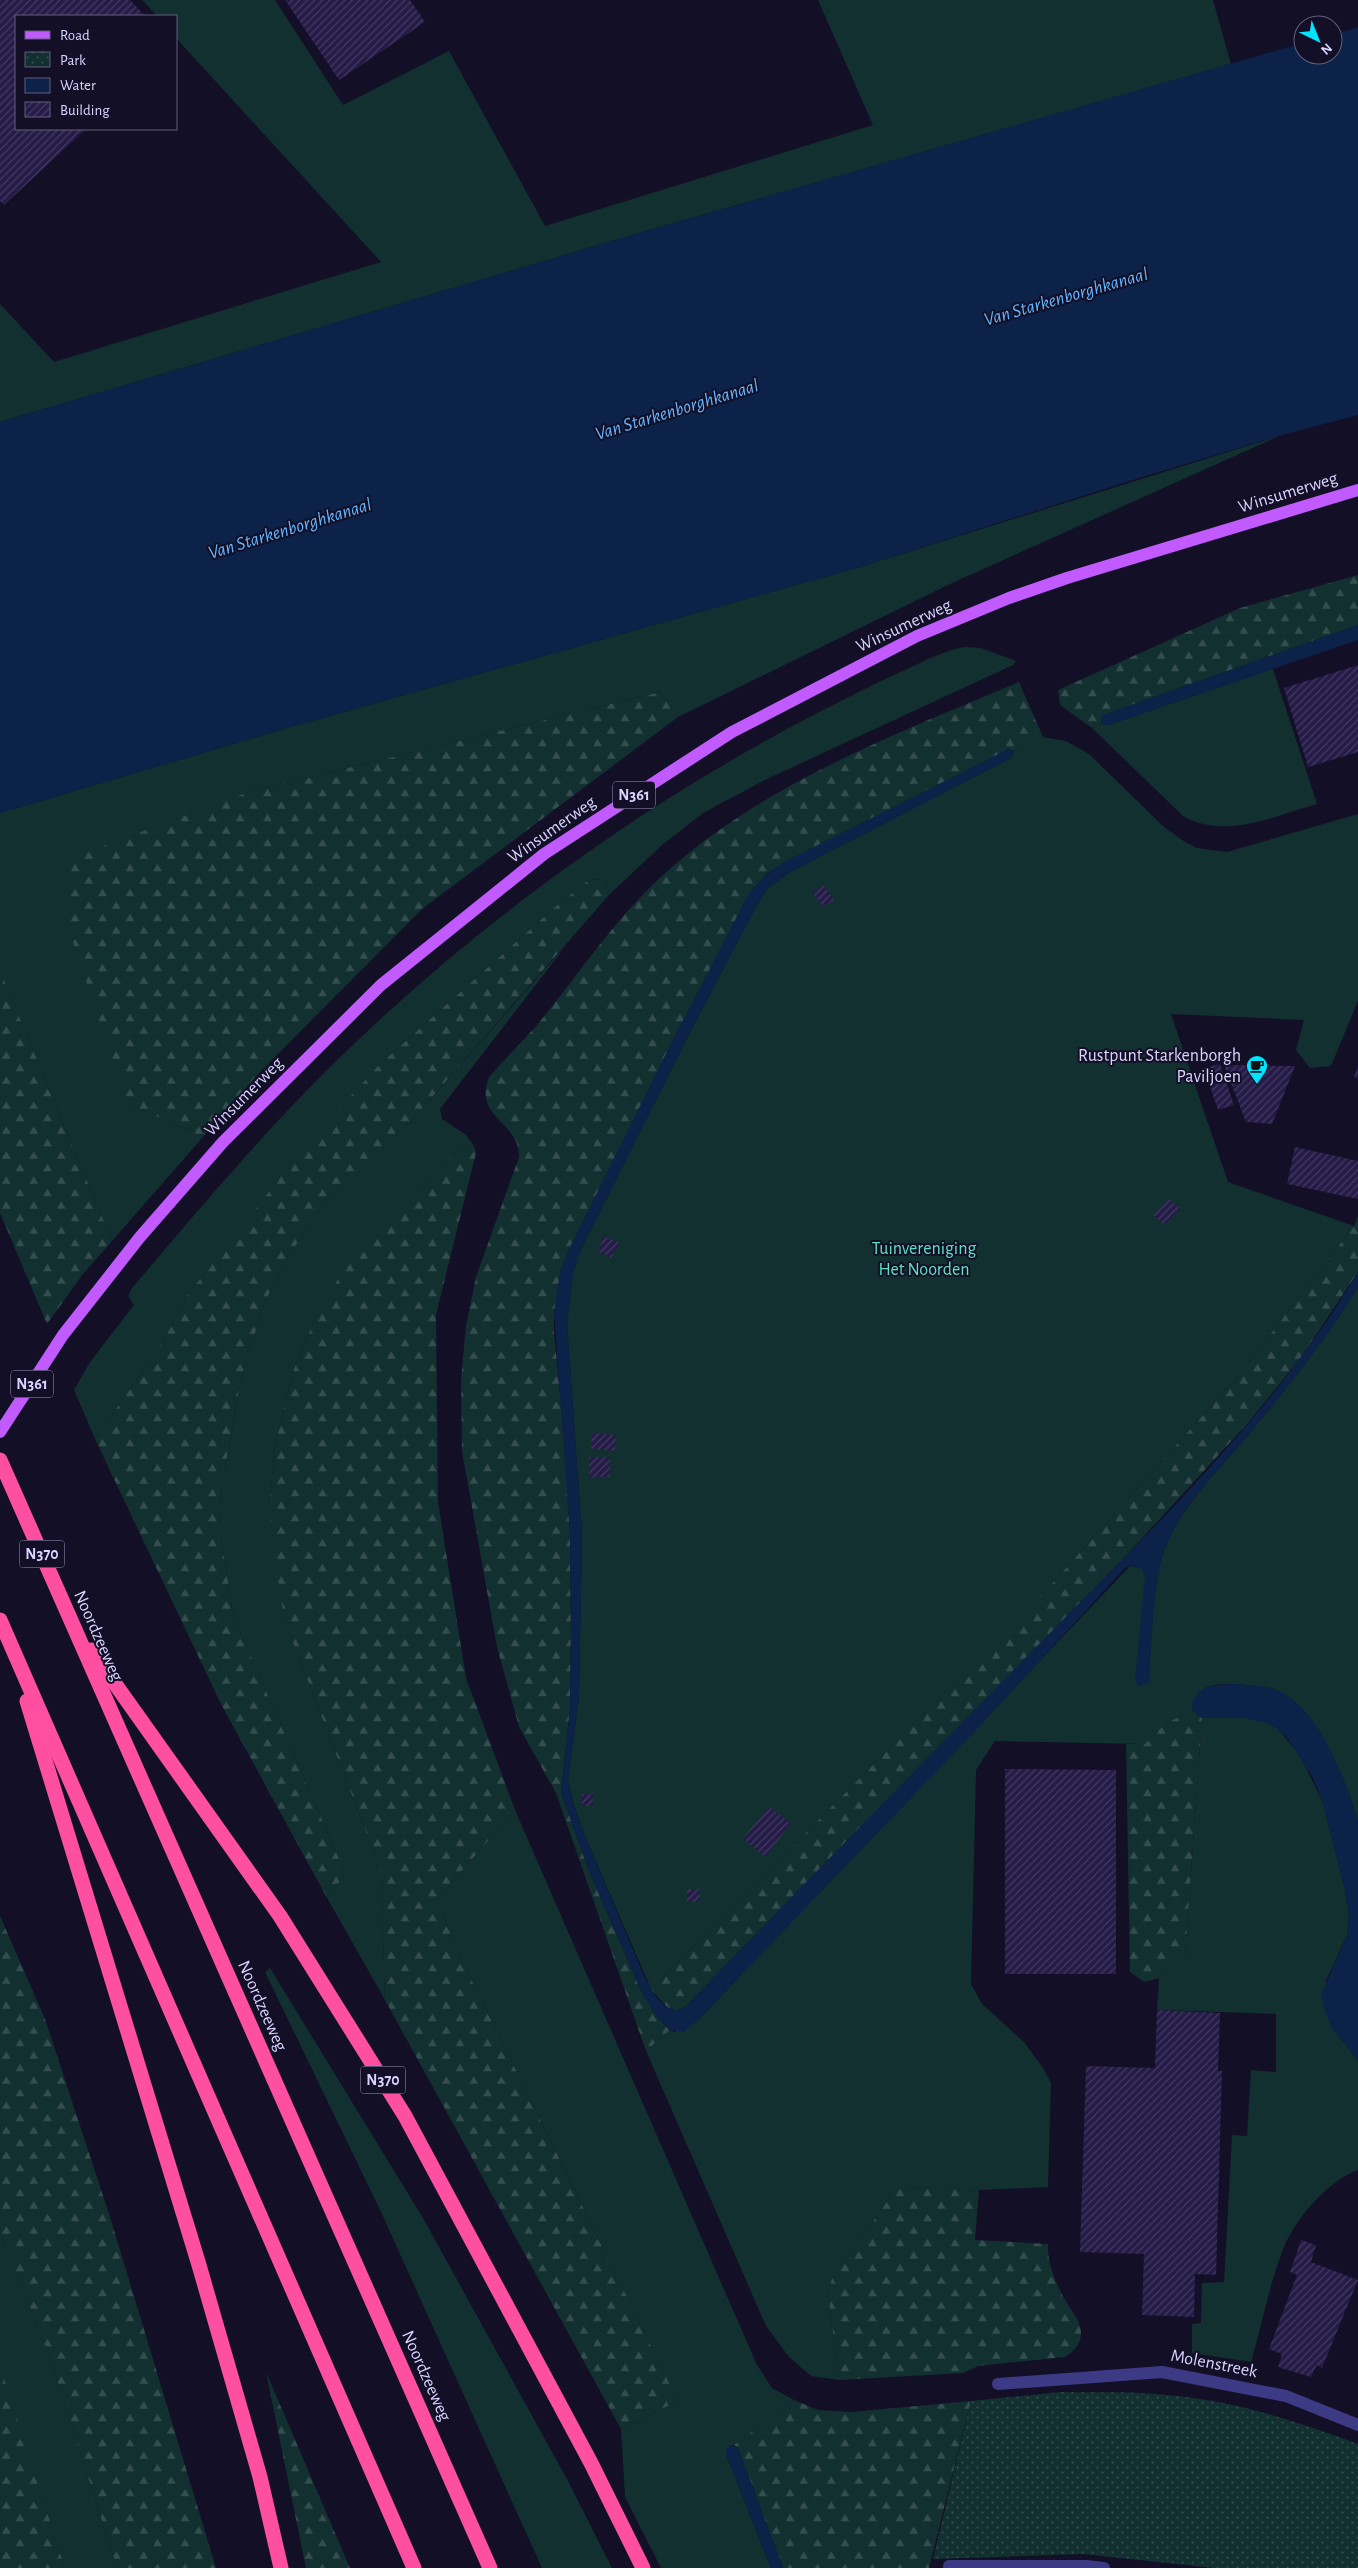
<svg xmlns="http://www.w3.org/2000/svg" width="1358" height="2568" viewBox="0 0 1358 2568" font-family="'Alegreya Sans',sans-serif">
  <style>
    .green { fill: #12302f }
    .forest { fill: url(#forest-firs) }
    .park { fill: url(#park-dots) }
    .water { fill: #0c2248 }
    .building { fill: url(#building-hatch) }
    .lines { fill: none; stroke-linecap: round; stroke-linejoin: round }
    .minor { stroke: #3d3a85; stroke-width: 12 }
    .major { stroke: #c25bff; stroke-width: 12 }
    .highway { stroke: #ff4fa3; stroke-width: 15 }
    .labels { text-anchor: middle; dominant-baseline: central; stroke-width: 4; stroke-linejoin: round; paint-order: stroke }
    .shield { fill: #130f26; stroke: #9e99be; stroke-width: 1 }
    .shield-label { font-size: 16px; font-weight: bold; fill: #d9d4ff }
    .street-label { font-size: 18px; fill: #d9d4ff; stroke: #130f26 }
    .poi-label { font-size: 18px; fill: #d9d4ff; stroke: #130f26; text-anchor: end }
    .park-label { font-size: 18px; fill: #5fe0c0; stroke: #130f26 }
    .water-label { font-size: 19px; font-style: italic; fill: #62b6ff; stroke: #130f26 }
  </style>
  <defs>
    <pattern id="forest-firs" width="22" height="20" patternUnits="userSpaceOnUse" patternTransform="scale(1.25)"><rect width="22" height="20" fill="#12302f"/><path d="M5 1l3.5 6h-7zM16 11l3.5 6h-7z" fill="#344d4e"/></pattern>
    <pattern id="park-dots" width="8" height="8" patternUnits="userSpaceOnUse" patternTransform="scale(1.25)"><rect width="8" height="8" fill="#12302f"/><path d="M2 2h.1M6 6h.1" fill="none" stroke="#344d4e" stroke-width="1.8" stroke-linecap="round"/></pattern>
    <pattern id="building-hatch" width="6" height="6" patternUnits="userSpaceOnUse" patternTransform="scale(1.25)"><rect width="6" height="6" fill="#241b47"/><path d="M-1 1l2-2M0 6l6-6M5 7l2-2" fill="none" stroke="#433b63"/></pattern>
  </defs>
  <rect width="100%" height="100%" fill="#130f26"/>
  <!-- green -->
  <g class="green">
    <polygon points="142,0 275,0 343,105 449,51 545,226 873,125 818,0 1213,0 1231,64 639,233 0,422 0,304 54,362 381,262 176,38 176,16 157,16"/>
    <polygon points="1279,436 950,584 678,717 660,692 249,792 127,1103 203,1137 112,1241 0,970 0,813 287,728 860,567"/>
    <path d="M964,647L981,648L1016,661L1013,665L767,779L703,813L662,845L610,894L604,880L590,879L555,907L377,1067L303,1150L188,1294L162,1343L95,1439L74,1390L90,1362L134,1305L128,1296L132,1288C194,1215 256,1141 324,1073C465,933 628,813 804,720C837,703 871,685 905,670C924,661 943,651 964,647Z"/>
    <path d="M1273,669L1317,804C1274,816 1225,840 1183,816L1092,728L1102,724L1108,725Z"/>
    <polygon points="1043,737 1066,741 1089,754 1164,827 1185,842 1197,848 1227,852 1358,814 1358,1001 1331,1066 1310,1068 1296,1050 1304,1020 1171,1014 1228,1182 1354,1226 1239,1375 1047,1589 651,1989 584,1834 573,1802 568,1779 579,1696 582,1535 567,1324 573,1274 580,1251 686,1040 759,901 769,887 792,871 1011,758 1014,751"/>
    <polygon points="568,943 440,1109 442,1119 466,1135 474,1146 459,1149 377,1227 315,1319 294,1369 275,1444 269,1508 284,1619 381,1871 385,2000 326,1896 346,1875 233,1615 220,1530 222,1484 241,1379 264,1304 287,1259 316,1214 411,1121"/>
    <path d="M1358,1287V1821L1349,1794L1275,1689C1250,1686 1193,1672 1192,1710L1165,1724L1145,1744L995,1741L976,1770L971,1984L982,2004L1024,2042L1043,2068L1051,2083L1048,2187L979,2190L940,2187L897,2188L832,2278L828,2294L839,2380L811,2376L789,2357L766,2326L646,2051L670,2030L675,2032L699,2019L1130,1566L1142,1568L1145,1575L1148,1683C1152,1644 1152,1586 1164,1551C1180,1506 1219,1470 1249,1434C1288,1387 1326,1339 1358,1287Z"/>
    <path d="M1217,1716L1244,1718L1265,1722L1277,1728L1300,1755L1323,1803L1345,1890L1349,1914L1347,1935L1326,1981L1332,2028L1358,2060V2170C1328,2180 1292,2222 1282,2252C1269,2287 1262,2325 1251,2362L1192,2353V2324L1201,2323L1202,2283L1224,2282L1232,2135L1247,2136L1251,2070L1276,2072V2014L1157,2010L1159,1978L1185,1956L1202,1718Z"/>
    <polygon points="515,1810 757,2365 772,2388 794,2400 734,2445 731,2445 726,2454 771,2568 661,2568 625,2497 621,2429 678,2401 458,1952 437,1899"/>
    <polygon points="270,1968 423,2218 568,2481 612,2568 542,2568 381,2212 265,1972"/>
    <polygon points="0,2233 51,2361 117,2568 65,2568 0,2367"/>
  </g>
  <!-- forest -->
  <g class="forest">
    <polygon points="1358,575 1358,625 1106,714 1101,721 1102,724 1092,728 1060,705 1058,690 1240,608"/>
    <path d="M1019,682L1043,737L1014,751L1009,749L767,873L675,1036L561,1268L554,1313V1332L563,1425L570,1534L571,1630L570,1709L561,1792L589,1871L643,1995L658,2018L670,2030L646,2051L556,1793L519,1727L497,1647L462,1451L461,1379L466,1326L476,1277L519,1157C520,1121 473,1119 489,1077C505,1059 522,1042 538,1024C578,975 614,920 662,876C761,785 897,733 1019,682Z"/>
    <polygon points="660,692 678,717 422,909 259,1073 203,1137 127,1103 65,918 73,857 249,792"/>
    <polygon points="590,879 604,880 610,894 411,1121 316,1214 287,1259 264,1304 241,1379 222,1484 220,1530 233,1615 346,1875 326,1896 221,1704 95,1439 162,1343 188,1294 302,1150 377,1067 555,907"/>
    <polygon points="0,970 112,1241 83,1274 47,1324 0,1213"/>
    <polygon points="474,1146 476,1153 436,1315 438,1502 466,1678 515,1810 437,1899 458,1952 678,2401 621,2429 385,2000 381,1871 284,1619 276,1566 269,1508 275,1444 294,1369 315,1319 338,1279 377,1227 459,1149"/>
    <polygon points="1358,1216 1358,1272 1302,1356 1248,1423 1123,1559 685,2007 676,2011 667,2007 651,1989 1047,1589 1239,1375 1354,1226"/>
    <polygon points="1192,1710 1202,1718 1185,1956 1159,1978 1144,1982 1130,1972 1126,1744 1145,1744 1165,1724"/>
    <polygon points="0,1916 45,2019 110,2217 216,2568 117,2568 51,2361 0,2233"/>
    <path d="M940,2187L979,2190L975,2240L1048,2244C1047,2264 1056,2283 1065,2300C1071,2310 1082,2323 1081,2335C1080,2345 1073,2352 1065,2357L978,2366L963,2373L839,2380L828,2294L832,2278L897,2188Z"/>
    <polygon points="0,2367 4,2378 65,2568 0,2568"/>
    <polygon points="266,2372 350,2568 306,2568"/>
    <polygon points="794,2400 818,2410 852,2412 971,2401 929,2568 783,2568 738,2448 734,2445"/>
  </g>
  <!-- park -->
  <path class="park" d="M1061,2392C1096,2393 1132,2391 1167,2395C1232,2400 1297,2421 1358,2444V2568H1214L1083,2554L933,2559L971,2401Z"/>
  <!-- water -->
  <g class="water">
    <polygon points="1358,27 1358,415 1279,436 1136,479 860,567 287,728 0,813 0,422 639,233 1303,43 1303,55 1333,55 1333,35"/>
    <polygon points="1358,625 1358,640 1108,725 1102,724 1101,717 1106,714"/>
    <path d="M1009,749L1014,751L1011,758L792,871L769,887L759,901L686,1040L580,1251L573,1274L567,1324L582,1535L579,1696L568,1779L573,1802L584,1834L645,1978C652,1990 661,2008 676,2011L685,2007C805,1883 925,1760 1046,1637C1158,1523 1276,1410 1358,1272V1287C1326,1339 1288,1387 1249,1434C1219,1470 1180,1506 1164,1551C1152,1586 1152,1644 1149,1683L1139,1686L1135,1681L1145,1575L1142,1568L1130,1566L1125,1568L978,1728L699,2019L684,2032L670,2030L658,2018L643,1995L589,1871L561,1792L570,1709L571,1630L570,1534L554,1313L561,1268L570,1247L675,1036L748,895C759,881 770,870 786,861Z"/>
    <path d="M1237,1684C1249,1686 1264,1685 1276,1690C1318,1705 1346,1781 1358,1821V2060L1332,2028L1325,2012L1321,1995L1347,1935L1349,1914L1345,1890L1323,1803L1313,1778L1288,1739L1277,1728L1265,1722L1244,1718H1202L1192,1710C1193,1684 1216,1685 1237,1684Z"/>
    <polygon points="731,2445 738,2448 783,2568 771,2568 726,2454 726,2449"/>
  </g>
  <!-- building -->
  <g class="building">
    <polygon points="0,0 130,0 145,16 16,16 16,129 86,129 4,205 0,201"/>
    <polygon points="285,0 410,0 425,22 339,80"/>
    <polygon points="1358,665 1358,752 1308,767 1284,688"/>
    <polygon points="823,885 834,900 823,907 813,893"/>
    <polygon points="1220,1064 1234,1105 1218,1110 1204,1068"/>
    <polygon points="1224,1065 1295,1066 1272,1124 1246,1122"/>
    <polygon points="1358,1066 1358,1079 1354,1077"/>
    <polygon points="1295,1147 1358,1161 1358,1199 1287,1184"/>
    <polygon points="1169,1199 1180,1209 1164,1225 1154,1215"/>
    <polygon points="604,1236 619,1243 611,1258 598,1251"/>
    <polygon points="592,1433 616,1435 615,1451 591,1449"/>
    <rect x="589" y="1457" width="21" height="20"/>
    <polygon points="1005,1769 1116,1770 1116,1974 1005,1974"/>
    <rect x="582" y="1794" width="11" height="12"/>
    <polygon points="769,1807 791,1824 765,1857 743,1838"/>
    <rect x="687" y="1889" width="13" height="13"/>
    <polygon points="1157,2010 1220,2013 1218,2071 1222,2071 1216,2275 1195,2274 1194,2317 1142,2315 1144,2254 1080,2252 1086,2066 1155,2068"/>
    <polygon points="1301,2240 1316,2245 1311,2262 1358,2280 1322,2368 1317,2365 1311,2377 1278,2367 1282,2354 1269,2349 1297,2275 1290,2272"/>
  </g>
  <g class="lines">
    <!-- minor -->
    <g class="minor">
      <polyline points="998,2384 1162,2372 1286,2396 1358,2425"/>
      <polyline points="949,2566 1086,2566 1104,2568"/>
    </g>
    <!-- major -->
    <polyline class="major" points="0,1432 63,1335 140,1237 223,1142 381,985 544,854 732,732 917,636 1009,598 1067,578 1358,490"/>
    <!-- highway -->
    <g class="highway">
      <polyline points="0,1460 490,2568"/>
      <polyline points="0,1620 414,2568"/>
      <polyline points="91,1650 280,1916 405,2116 591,2463 643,2568"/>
      <polyline points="27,1701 199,2265 260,2477 281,2568"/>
    </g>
  </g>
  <!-- icons -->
  <defs>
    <g id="cafe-pin" transform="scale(1.125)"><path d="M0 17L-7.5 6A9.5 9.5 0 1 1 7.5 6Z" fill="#00e5ff" stroke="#130f26"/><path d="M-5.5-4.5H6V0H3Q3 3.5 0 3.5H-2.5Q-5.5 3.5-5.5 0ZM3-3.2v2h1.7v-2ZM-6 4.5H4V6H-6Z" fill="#111"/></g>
  </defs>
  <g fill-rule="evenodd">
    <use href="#cafe-pin" x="1257" y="1066"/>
  </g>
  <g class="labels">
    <!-- shield labels -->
    <g class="shield">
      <rect x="613" y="781.5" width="42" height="27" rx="4"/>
      <rect x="11" y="1370.5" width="42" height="27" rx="4"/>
      <rect x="19.5" y="1540.5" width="45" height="27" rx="4"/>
      <rect x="360.5" y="2066.5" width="45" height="27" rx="4"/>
    </g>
    <g class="shield-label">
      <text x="634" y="795">N361</text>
      <text x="32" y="1384">N361</text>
      <text x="42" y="1554">N370</text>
      <text x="383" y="2080">N370</text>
    </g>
    <!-- street labels -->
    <g class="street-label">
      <text transform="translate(1288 493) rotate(-17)">Winsumerweg</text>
      <text transform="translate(904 626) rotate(-25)">Winsumerweg</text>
      <text transform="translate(552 830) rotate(-35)">Winsumerweg</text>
      <text transform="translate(244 1097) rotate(-45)">Winsumerweg</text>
      <text transform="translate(98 1636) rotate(66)">Noordzeeweg</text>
      <text transform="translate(262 2006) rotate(66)">Noordzeeweg</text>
      <text transform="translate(1214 2364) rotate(11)">Molenstreek</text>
      <text transform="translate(426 2376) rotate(66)">Noordzeeweg</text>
    </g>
    <!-- poi labels -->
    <g class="poi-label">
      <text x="1241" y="1056">Rustpunt Starkenborgh<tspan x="1241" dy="21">Paviljoen</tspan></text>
    </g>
    <!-- park labels -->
    <g class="park-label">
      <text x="924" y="1249">Tuinvereniging<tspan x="924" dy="21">Het Noorden</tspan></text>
    </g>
    <!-- water labels -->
    <g class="water-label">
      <text transform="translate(1066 297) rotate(-16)">Van Starkenborghkanaal</text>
      <text transform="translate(677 410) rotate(-17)">Van Starkenborghkanaal</text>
      <text transform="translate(290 529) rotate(-17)">Van Starkenborghkanaal</text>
    </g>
  </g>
  <!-- legend -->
  <rect x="15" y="15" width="162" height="115" fill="#130f26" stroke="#625e7d"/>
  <rect x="25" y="31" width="25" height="8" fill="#c25bff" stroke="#625e7d"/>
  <text x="60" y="40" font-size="15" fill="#d9d4ff">Road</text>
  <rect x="25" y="52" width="25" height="15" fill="url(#park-dots)" stroke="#625e7d"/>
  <text x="60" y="65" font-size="15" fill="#d9d4ff">Park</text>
  <rect x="25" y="78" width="25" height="15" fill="#0c2248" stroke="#625e7d"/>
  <text x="60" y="90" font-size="15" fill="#d9d4ff">Water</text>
  <rect x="25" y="102" width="25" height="15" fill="url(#building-hatch)" stroke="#625e7d"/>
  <text x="60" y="115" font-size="15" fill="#d9d4ff">Building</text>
  <!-- north arrow -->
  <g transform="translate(1318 40) rotate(137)"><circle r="24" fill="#130f26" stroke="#625e7d"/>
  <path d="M0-4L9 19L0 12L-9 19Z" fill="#00e5ff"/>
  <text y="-8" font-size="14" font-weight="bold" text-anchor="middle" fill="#d9d4ff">N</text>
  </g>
</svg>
